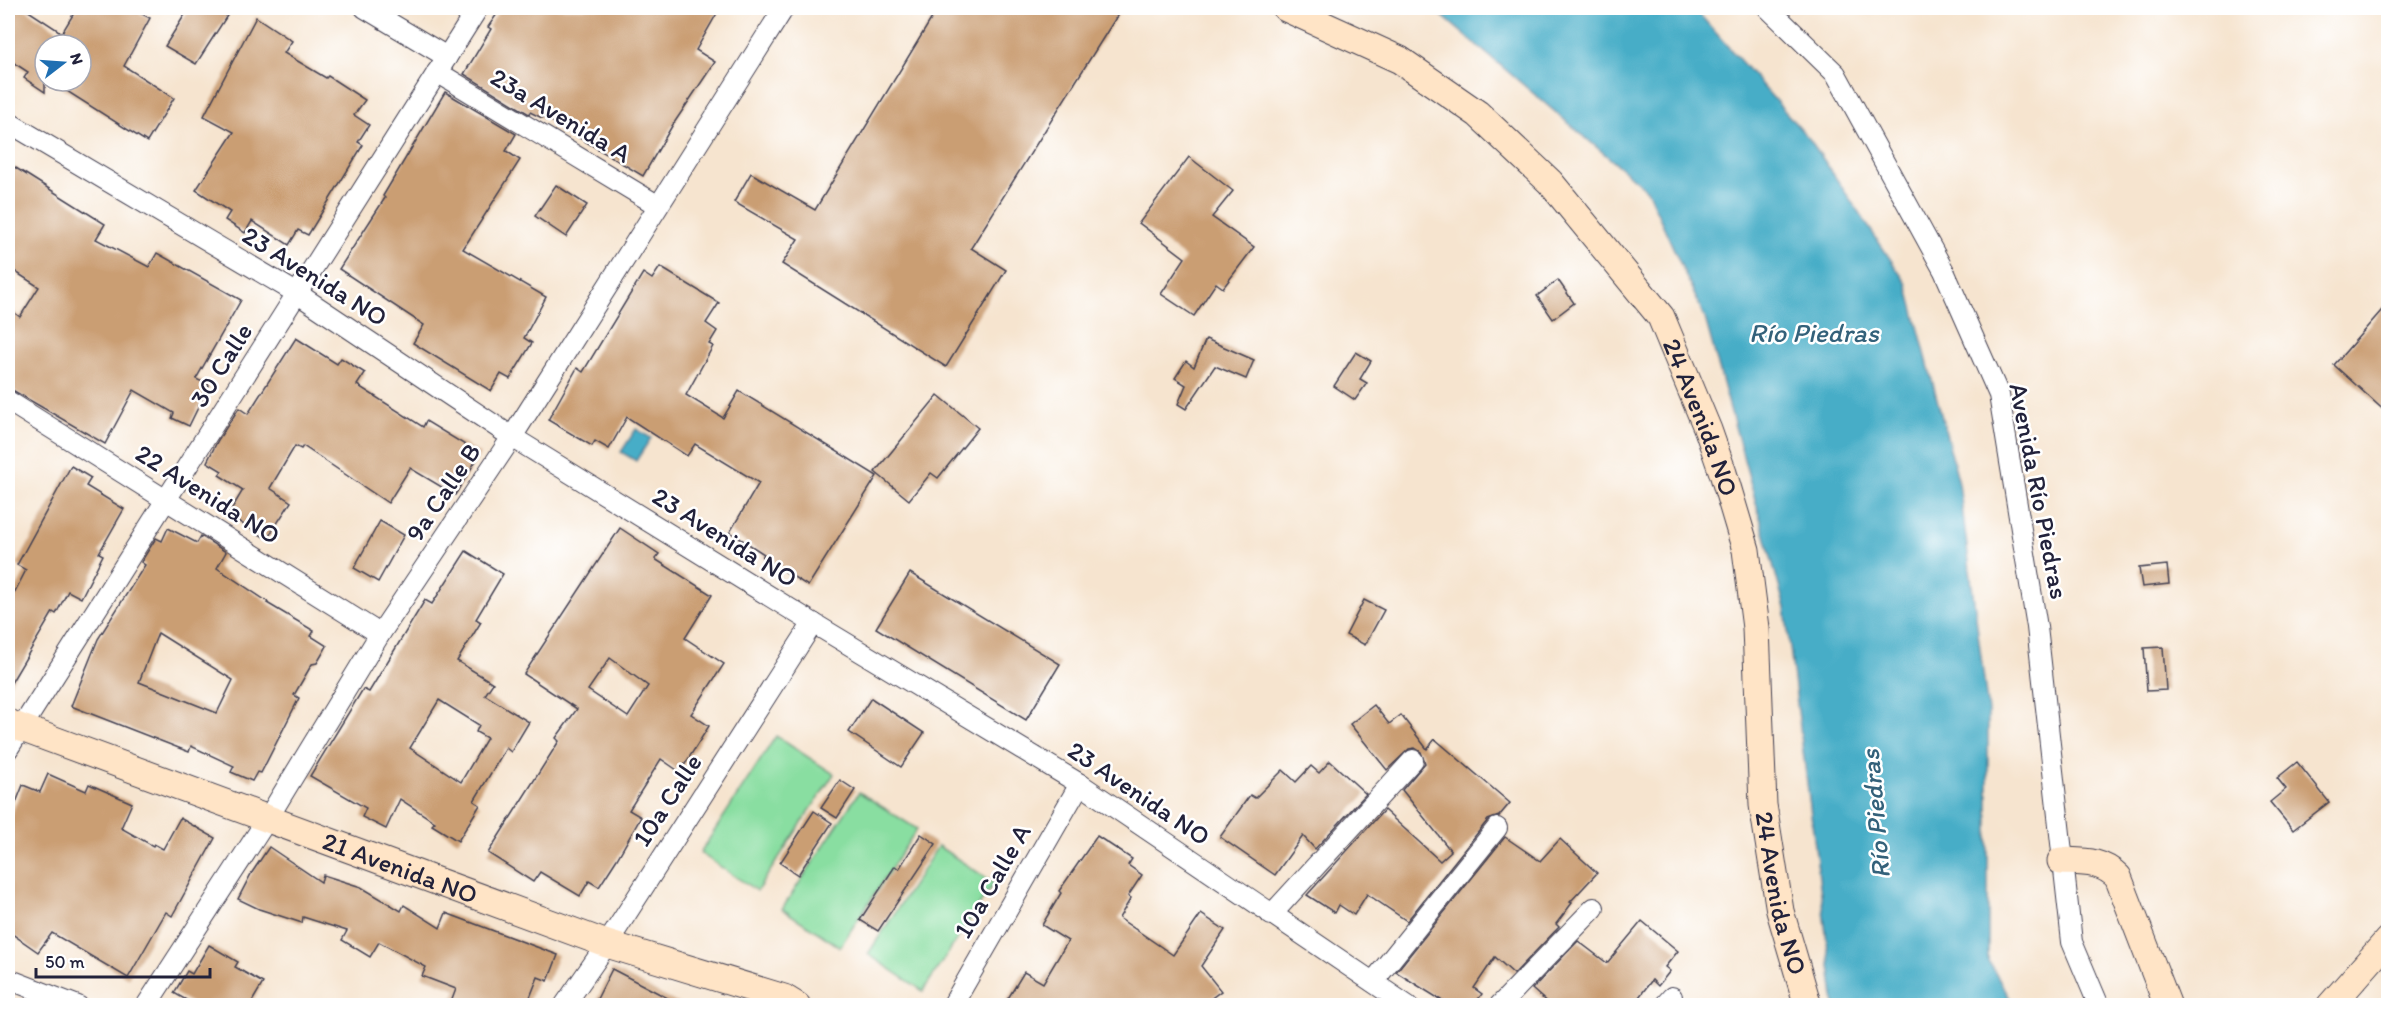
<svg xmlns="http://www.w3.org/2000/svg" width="2396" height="1013" viewBox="0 0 2396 1013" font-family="Itim,sans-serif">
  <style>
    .green { fill: #89dea1; stroke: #56806e; stroke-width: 1.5 }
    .water { fill: #47adc7; stroke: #346881; stroke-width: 1.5 }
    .building { fill: #ca9e73; fill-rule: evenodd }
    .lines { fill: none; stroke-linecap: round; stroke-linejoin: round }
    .street-casing { stroke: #423f51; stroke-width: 22 }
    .secondary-casing { stroke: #423f51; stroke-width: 29 }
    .street { stroke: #fff; stroke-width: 20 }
    .secondary { stroke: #ffe4c6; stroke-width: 27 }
    .labels { text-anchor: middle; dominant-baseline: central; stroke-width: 5; stroke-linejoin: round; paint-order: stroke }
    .street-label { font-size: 26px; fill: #22223b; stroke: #fff }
    .water-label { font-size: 27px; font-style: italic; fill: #33617a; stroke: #fff }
  </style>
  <rect width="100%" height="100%" fill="#fff"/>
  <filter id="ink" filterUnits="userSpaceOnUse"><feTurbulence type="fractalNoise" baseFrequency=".0167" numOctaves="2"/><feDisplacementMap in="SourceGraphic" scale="12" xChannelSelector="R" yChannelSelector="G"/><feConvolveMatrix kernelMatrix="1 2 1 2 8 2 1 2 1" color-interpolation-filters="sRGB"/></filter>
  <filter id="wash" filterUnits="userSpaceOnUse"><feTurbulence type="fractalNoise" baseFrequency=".008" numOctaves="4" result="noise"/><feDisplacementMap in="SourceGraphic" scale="24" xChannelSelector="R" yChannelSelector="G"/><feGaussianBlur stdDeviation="1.35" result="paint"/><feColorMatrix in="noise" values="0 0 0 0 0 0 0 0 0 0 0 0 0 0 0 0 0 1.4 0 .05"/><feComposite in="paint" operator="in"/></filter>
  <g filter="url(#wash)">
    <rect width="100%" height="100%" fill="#f6e4cf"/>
    <!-- green -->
    <g class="green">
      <polygon points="776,736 834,774 757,891 700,853"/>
      <polygon points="859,792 917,829 840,947 782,909"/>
      <polygon points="938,846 994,883 923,991 868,954"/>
    </g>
    <!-- water -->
    <g class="water">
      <polygon points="1433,8 1694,8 1811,141 1907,284 1959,483 1988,712 1988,961 2014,1005 1835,1005 1785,608 1705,318 1647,190"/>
      <polygon points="636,429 651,438 636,461 621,452"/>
    </g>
    <g id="blocks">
      <!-- building -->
      <g class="building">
        <polygon points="8,8 24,8 62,33 77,8 130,8 150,18 124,66 174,98 147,142 51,81 81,81 81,45 45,45 45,92 24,78 28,72 8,59"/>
        <polygon points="189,8 232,8 196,64 165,46"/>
        <polygon points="501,8 720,8 696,50 715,62 672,126 643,176 543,116 542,118 530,112 529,114 464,74 491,29 488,27"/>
        <polygon points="938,8 1122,8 971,248 1006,270 946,367 782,264 798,239 734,202 751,173 815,210"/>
        <polygon points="256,17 292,41 284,53 326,78 328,76 365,100 354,115 369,125 358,142 363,145 308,235 298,230 289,245 252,221 245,233 225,220 230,212 196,190 234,132 204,116"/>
        <polygon points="445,92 516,134 506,151 520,160 463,249 546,297 524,338 532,343 510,379 501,374 491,391 413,343 424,325 339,269 385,198 383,196"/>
        <polygon points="1189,157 1233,191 1212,217 1254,247 1223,288 1216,283 1194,316 1161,294 1185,258 1139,223"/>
        <polygon points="8,163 105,224 96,239 149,267 157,253 241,300 196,379 209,385 189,426 172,418 174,413 134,390 105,444 14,391 8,389 8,308 20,317 39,287 8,267"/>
        <polygon points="556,185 587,205 566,237 535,216"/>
        <polygon points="660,267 719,303 706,323 717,331 709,344 713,346 686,395 723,418 739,391 877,476 808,586 762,557 764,554 730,532 759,483 695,444 687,456 627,417 609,449 595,441 592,446 548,420 577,368 583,372 643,273 652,279"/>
        <polygon points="1558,280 1574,303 1553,319 1537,296"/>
        <polygon points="2388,303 2388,414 2334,365"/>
        <polygon points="296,338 337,364 341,358 365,373 357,385 423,427 426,421 480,454 455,495 410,468 388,503 303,446 301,449 295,446 270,488 291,502 267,539 228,515 243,490 219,475 222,471 207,462 218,440 239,408 248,414"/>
        <polygon points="1206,339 1254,360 1246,379 1215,366 1186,409 1178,404 1186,385 1175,378 1186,361 1194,367"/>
        <polygon points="1356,352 1371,361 1360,379 1367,383 1355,400 1334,386"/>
        <polygon points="938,395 978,428 938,478 931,473 909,500 875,472"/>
        <polygon points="71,466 91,478 86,486 124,509 99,553 103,555 81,598 68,591 56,614 53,612 8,688 8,605 26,570 17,565"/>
        <polygon points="380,521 404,535 378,582 354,568"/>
        <path d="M168,528L197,543L201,536L226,552L217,568L268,602L267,603L314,631L311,636L327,646L317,663L312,664L294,695L299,698L261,773L257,772L252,781L231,772L234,766L191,746L189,752L71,706L98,639L145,565L141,562L156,538L162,541ZM158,633L233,680L217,713L139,682Z"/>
        <path d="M620,528L659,554L655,559L712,595L685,638L724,664L691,714L709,726L680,772L661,759L629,810L641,817L617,859L599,887L589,881L580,896L540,872L533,882L488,853L559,741L556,738L577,709L524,674ZM610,658L648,686L628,717L588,690Z"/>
        <path d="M466,551L503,574L476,619L481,622L457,661L493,683L485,695L529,722L511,752L506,748L474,801L480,805L458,841L432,825L435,822L400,799L386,829L362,817L366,808L310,776L363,689L369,692L425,600L432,604ZM439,700L479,725L476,732L487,738L461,782L410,748Z"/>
        <polygon points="2167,565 2169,584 2142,587 2139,568"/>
        <polygon points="910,573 1060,664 1026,720 876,628"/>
        <polygon points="1364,600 1384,610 1365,645 1346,635"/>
        <polygon points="2163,647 2166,690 2147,691 2144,648"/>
        <polygon points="871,698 924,733 901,767 849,732"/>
        <polygon points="1374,705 1389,724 1401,715 1427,749 1435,739 1510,803 1499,816 1488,820 1407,921 1367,894 1354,915 1339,905 1335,913 1307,895 1384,810 1440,861 1451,851 1402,790 1425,763 1421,752 1415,748 1409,749 1387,770 1350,724"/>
        <polygon points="1330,761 1366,794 1315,849 1303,836 1275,875 1220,837 1250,795 1255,798 1283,770 1296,782 1311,766 1319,773"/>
        <polygon points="2297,762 2329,802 2293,830 2270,802 2286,789 2277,778"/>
        <polygon points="48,774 86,791 89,784 132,803 121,828 153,846 154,844 163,849 180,818 215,838 172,916 166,912 128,978 52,933 38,952 8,931 8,823 23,785 40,792"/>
        <polygon points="840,780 855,790 837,818 821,808"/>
        <polygon points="814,811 832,823 798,875 780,863"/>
        <polygon points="921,834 936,844 878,931 860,920 895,866 899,869"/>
        <polygon points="1097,836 1132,859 1128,865 1142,875 1128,896 1131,898 1119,918 1173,955 1201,914 1225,930 1201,966 1221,991 1202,1005 1004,1005 1024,972 1043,983 1068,941 1042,925 1061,893 1059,891"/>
        <polygon points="1505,837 1540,861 1560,839 1597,873 1570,902 1572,903 1556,924 1559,927 1514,974 1495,957 1474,988 1482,994 1474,1005 1449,1005 1396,972"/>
        <polygon points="269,847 321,882 323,875 361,887 401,911 404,905 440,928 446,913 558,955 548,981 538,977 527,1005 450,1005 456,989 422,976 426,967 379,942 370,957 342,940 347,931 303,917 302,923 259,909 238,899 251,874"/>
        <polygon points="1642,921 1678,951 1665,967 1670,971 1658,986 1652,980 1633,1005 1550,1005 1532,989 1578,941 1607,963"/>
        <polygon points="209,945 238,962 235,967 263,983 250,1005 195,1005 174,993 187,971 192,974"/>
        <polygon points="612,969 681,1005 594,1005"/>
      </g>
    </g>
  </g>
  <g filter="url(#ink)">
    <use href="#blocks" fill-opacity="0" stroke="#423f51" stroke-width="1.5"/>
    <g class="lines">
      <!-- street casing -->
      <g class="street-casing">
        <g id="street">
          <polyline points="365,8 447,57"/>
          <polyline points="1768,8 1836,74 1944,271 1999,395 2037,627 2072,942 2099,1006"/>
          <polyline points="437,72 657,205"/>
          <polyline points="8,122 298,294 512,437 813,623 1080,784 1408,1006"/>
          <polyline points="8,401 380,634"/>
          <polyline points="8,749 478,8"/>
          <polyline points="1271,915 1413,760"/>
          <polyline points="8,979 78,1006"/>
          <polyline points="1373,982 1497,828"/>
          <polyline points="146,1006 268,818 380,634 512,437 784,8"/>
          <polyline points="564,1006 607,944 813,623"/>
          <polyline points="952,1006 1080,784"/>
          <polyline points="1499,1006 1594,908"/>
          <polyline points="1664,1006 1672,997"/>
        </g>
      </g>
      <!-- secondary casing -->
      <g class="secondary-casing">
        <g id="secondary">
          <path id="s1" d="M1286,8L1400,60L1478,114L1550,182L1661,317L1708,430L1723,473L1746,550L1756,628L1763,805L1780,911L1808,1006"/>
          <path id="s2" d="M8,723L607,944L784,998L797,1006"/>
          <path d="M2061,861C2083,862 2101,860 2118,877L2168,1006"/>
          <polyline points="2330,1006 2388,940"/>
        </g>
      </g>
      <!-- street -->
      <use href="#street" class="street"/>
      <!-- secondary -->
      <use href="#secondary" class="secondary"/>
    </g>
  </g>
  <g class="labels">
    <!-- street labels -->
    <g class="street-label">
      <text transform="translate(561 115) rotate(31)">23a Avenida A</text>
      <text transform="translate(315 276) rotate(32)">23 Avenida NO</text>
      <text transform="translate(221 365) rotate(-58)">30 Calle</text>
      <text stroke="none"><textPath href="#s1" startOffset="602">24 Avenida NO</textPath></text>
      <text transform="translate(2039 491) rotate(79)">Avenida Río Piedras</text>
      <text transform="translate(443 492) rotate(-56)">9a Calle B</text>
      <text transform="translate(208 494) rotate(32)">22 Avenida NO</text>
      <text transform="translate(725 537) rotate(32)">23 Avenida NO</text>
      <text transform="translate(1139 793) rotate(34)">23 Avenida NO</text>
      <text transform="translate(667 800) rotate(-57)">10a Calle</text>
      <text stroke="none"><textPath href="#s2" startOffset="418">21 Avenida NO</textPath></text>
      <text transform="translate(992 881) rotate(-60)">10a Calle A</text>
      <text stroke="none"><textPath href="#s1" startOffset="1088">24 Avenida NO</textPath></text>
    </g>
    <!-- water labels -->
    <g class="water-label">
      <text x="1814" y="332">Río Piedras</text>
      <text transform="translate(1875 814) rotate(-95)">Río Piedras</text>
    </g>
  </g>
  <!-- margin -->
  <rect width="2396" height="1013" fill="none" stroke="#fff" stroke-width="30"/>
  <!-- north arrow -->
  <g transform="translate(63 63) rotate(73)"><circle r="28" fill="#ffffff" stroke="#a7a7b1" stroke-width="1.5"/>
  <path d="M0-4.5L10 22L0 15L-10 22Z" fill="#1f6fb2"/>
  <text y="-9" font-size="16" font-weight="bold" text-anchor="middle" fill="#22223b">N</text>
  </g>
  <!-- scale -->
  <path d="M36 968v9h174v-9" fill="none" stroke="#22223b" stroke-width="3"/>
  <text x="45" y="968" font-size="18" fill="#22223b" stroke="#ffffff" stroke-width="4.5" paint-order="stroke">50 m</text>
</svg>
